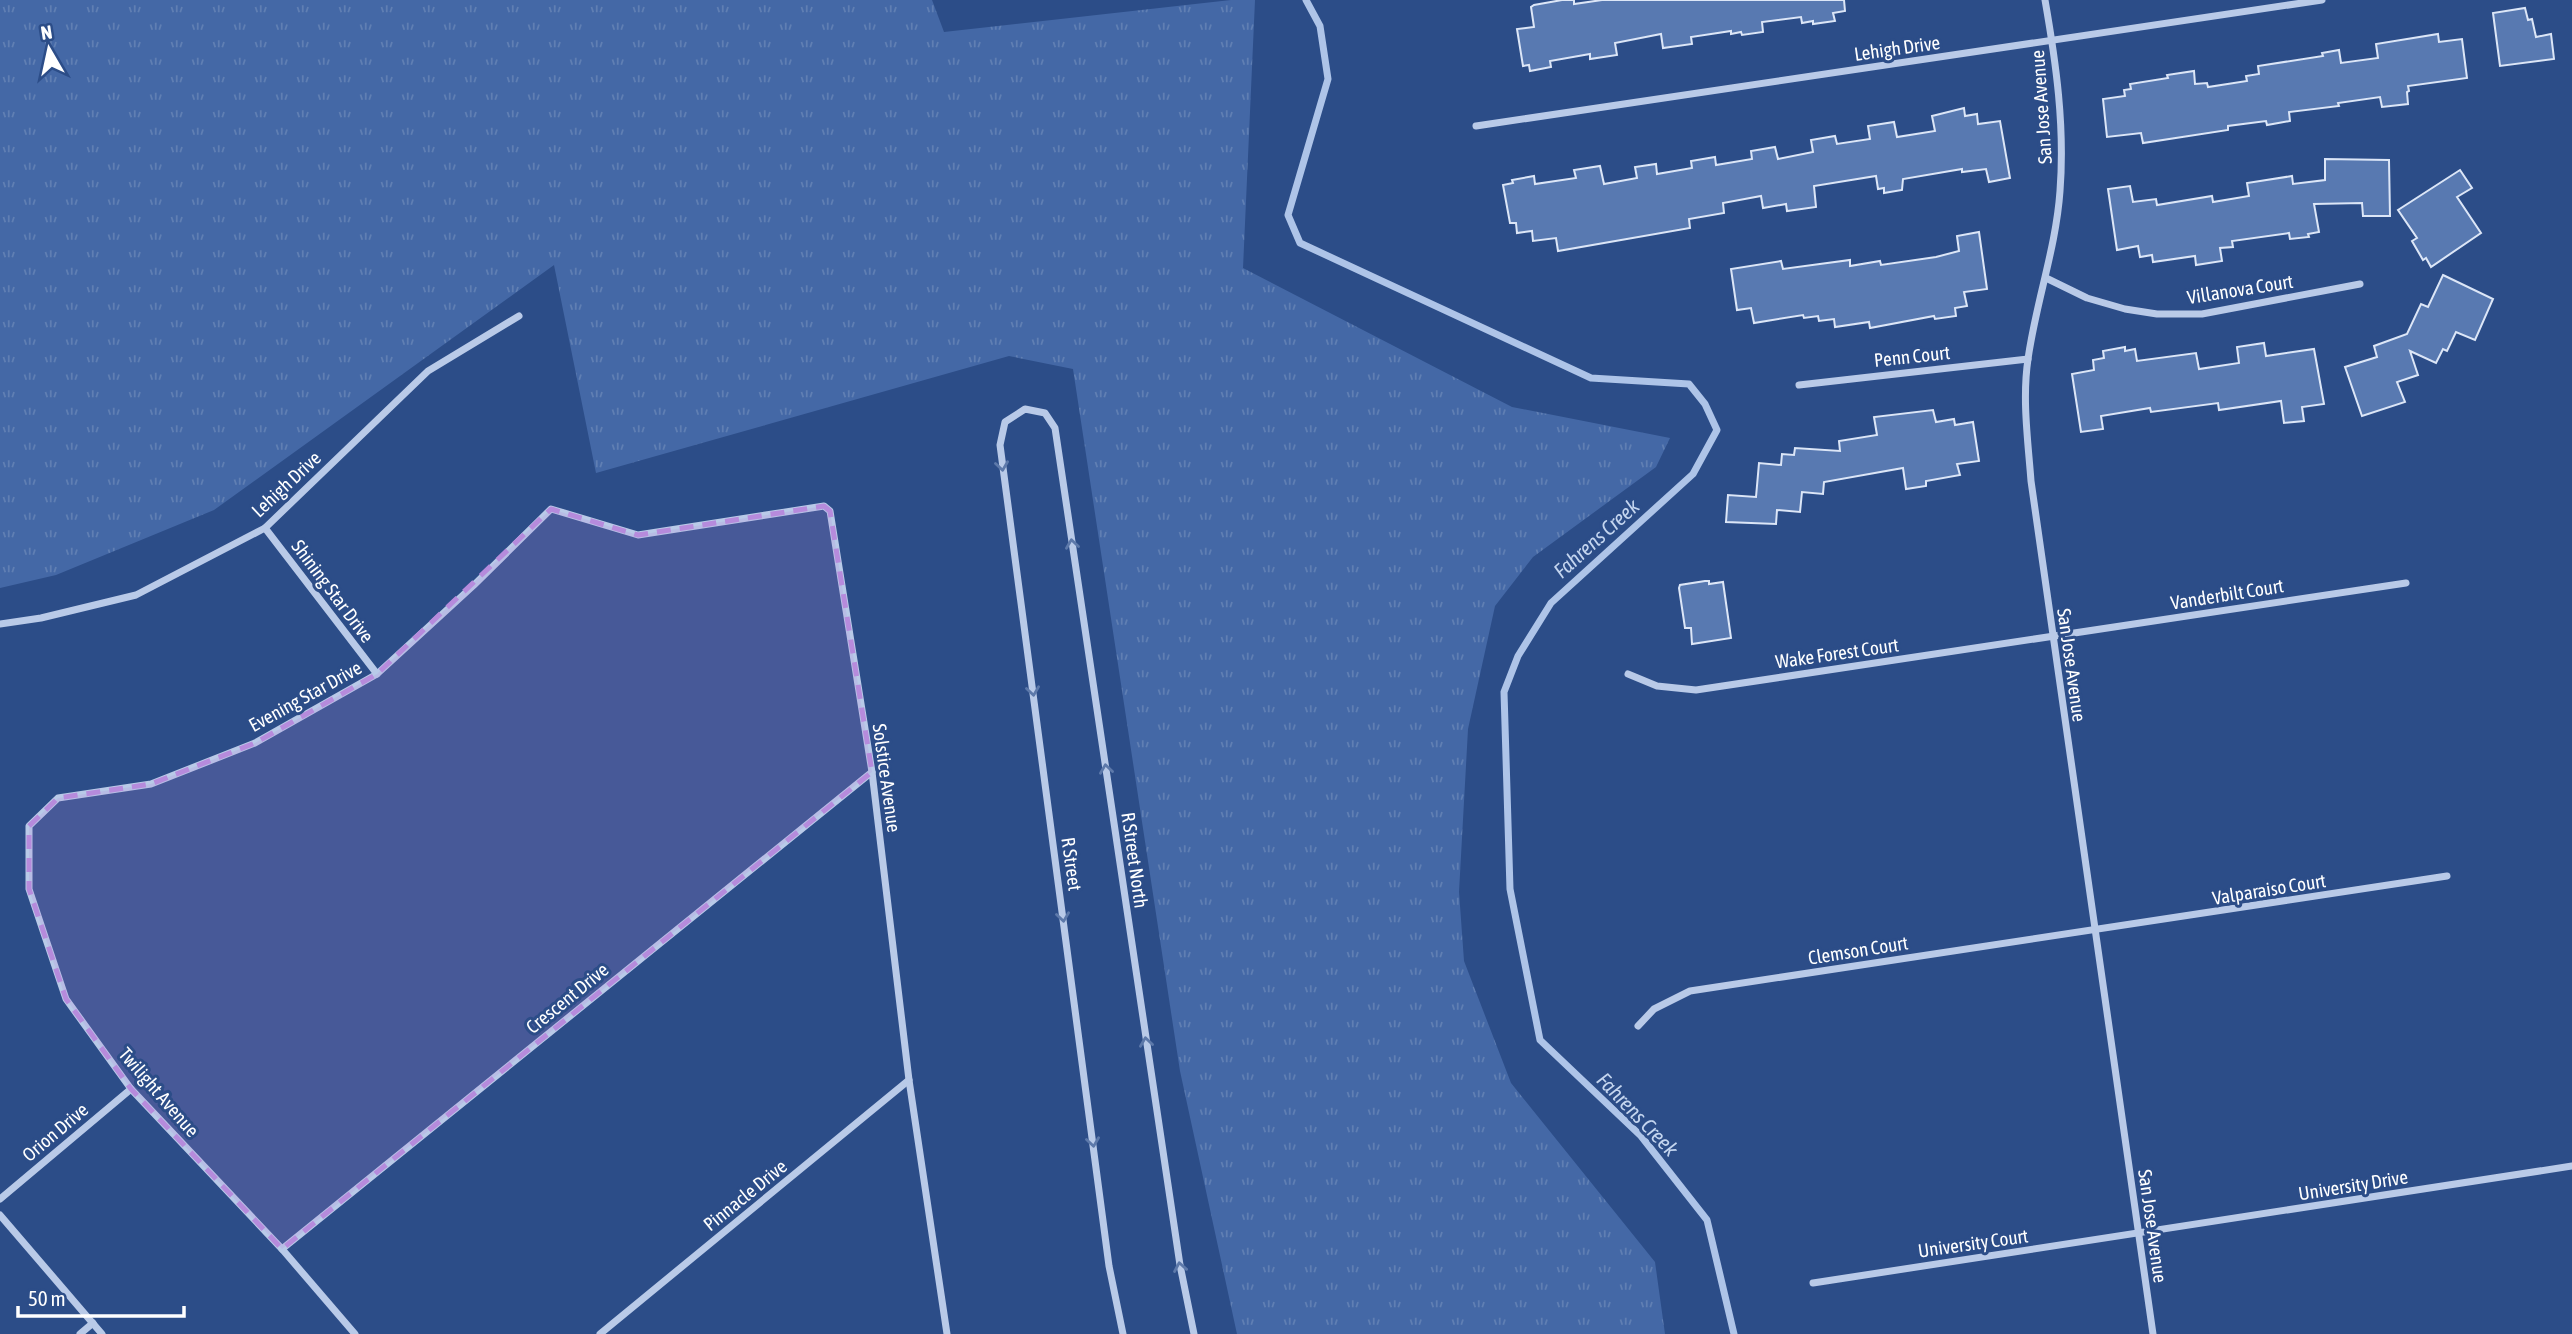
<svg xmlns="http://www.w3.org/2000/svg" width="2572" height="1334" viewBox="0 0 2572 1334" font-family="'Asap Condensed',sans-serif">
  <style>
    .grass { fill: url(#grass-tufts) }
    .lines { fill: none; stroke-linecap: round; stroke-linejoin: round }
    .stream { stroke: #aec4e8; stroke-width: 7 }
    .building { fill: #5879b1; stroke: #dce6f7; stroke-width: 2 }
    .street { stroke: #b9cae8; stroke-width: 7 }
    .oneway { stroke: #5d79aa }
    .marked { fill: #b68bdc; fill-opacity: 0.2; stroke: #b68bdc; stroke-width: 5; stroke-dasharray: 14 9; stroke-linejoin: round }
    .labels { text-anchor: middle; dominant-baseline: central; stroke-width: 6; stroke-linejoin: round; paint-order: stroke }
    .street-label { font-size: 19px; fill: #fff; stroke: #2c4d88 }
    .water-label { font-size: 21px; font-style: italic; fill: #c4d5ef; stroke: #2c4d88 }
  </style>
  <defs>
    <pattern id="grass-tufts" width="24" height="20" patternUnits="userSpaceOnUse" patternTransform="scale(1.75)"><rect width="24" height="20" fill="#4468a6"/><path d="M3 7l-1-3M5 7V3M7 7l1-3M15 17l-1-3M17 17v-4M19 17l1-3" fill="none" stroke="#607fb3"/></pattern>
  </defs>
  <rect width="100%" height="100%" fill="#2c4d88"/>
  <!-- grass -->
  <polygon class="grass" points="0,0 932,0 944,32 1231,0 1255,0 1243,268 1512,407 1670,438 1656,467 1533,557 1495,606 1468,729 1459,892 1464,961 1511,1083 1655,1262 1665,1334 1237,1334 1180,1071 1073,369 1009,356 596,473 554,265 214,510 56,575 0,588"/>
  <g class="lines">
    <!-- stream -->
    <polyline class="stream" points="1306,0 1320,26 1328,79 1288,215 1300,243 1591,378 1689,384 1705,404 1717,430 1693,474 1551,603 1518,656 1504,692 1510,889 1540,1040 1641,1136 1707,1220 1734,1334"/>
  </g>
  <!-- building -->
  <g class="building">
    <polygon points="1562,0 1574,0 1574,4 1602,0 1844,0 1845,11 1833,13 1835,21 1813,24 1813,21 1802,23 1801,17 1762,22 1763,32 1742,35 1741,32 1731,34 1731,31 1691,37 1692,44 1663,48 1661,34 1615,43 1617,55 1590,59 1590,54 1550,61 1551,67 1530,71 1529,65 1523,66 1517,29 1534,27 1531,7 1534,5"/>
    <polygon points="2525,8 2528,20 2532,19 2536,37 2551,34 2554,59 2500,66 2493,13"/>
    <polygon points="2438,34 2439,42 2462,39 2467,78 2408,86 2409,91 2407,92 2408,104 2382,107 2380,97 2338,103 2339,106 2289,112 2290,121 2267,125 2266,121 2228,126 2228,130 2143,143 2141,133 2107,137 2103,99 2125,96 2124,90 2131,89 2130,84 2168,78 2167,75 2194,71 2195,84 2207,83 2208,87 2247,81 2246,76 2259,74 2258,66 2323,56 2322,53 2339,50 2341,63 2378,58 2376,44"/>
    <polygon points="1964,108 1965,116 1977,114 1978,124 2000,121 2010,178 1989,182 1986,169 1962,172 1962,169 1903,179 1902,190 1884,193 1884,188 1878,189 1876,176 1814,186 1816,207 1787,211 1786,204 1763,208 1761,196 1723,203 1724,213 1689,219 1690,228 1558,251 1556,238 1533,241 1532,231 1517,233 1516,223 1510,223 1503,185 1513,183 1512,180 1534,176 1535,184 1576,178 1574,170 1600,166 1604,184 1637,178 1635,167 1656,164 1657,174 1692,168 1691,161 1715,157 1716,165 1752,159 1751,151 1775,147 1778,159 1813,152 1811,140 1835,136 1837,144 1870,139 1868,126 1894,122 1897,137 1935,131 1932,116"/>
    <polygon points="2325,159 2389,160 2390,216 2363,216 2362,203 2314,204 2319,232 2308,234 2309,237 2290,239 2289,233 2232,241 2233,247 2220,248 2222,261 2196,265 2195,256 2153,262 2152,255 2140,257 2138,246 2117,250 2108,189 2130,186 2133,202 2156,199 2157,205 2212,196 2213,202 2249,196 2247,183 2292,176 2293,184 2325,180"/>
    <polygon points="2460,170 2472,188 2457,197 2481,233 2431,267 2426,258 2423,260 2412,241 2417,238 2398,210"/>
    <polygon points="1979,232 1987,289 1964,292 1967,306 1955,308 1956,316 1935,319 1934,316 1870,328 1869,322 1835,327 1834,319 1819,321 1818,316 1804,318 1803,315 1754,323 1751,308 1737,310 1731,269 1781,261 1783,269 1850,260 1850,266 1880,261 1881,265 1936,257 1959,251 1957,236"/>
    <polygon points="2443,275 2493,299 2475,340 2456,332 2447,351 2443,349 2436,363 2410,351 2418,375 2397,382 2405,402 2362,416 2345,367 2377,357 2374,346 2407,334 2421,304 2428,307"/>
    <polygon points="2264,343 2266,356 2314,349 2324,404 2302,407 2304,421 2284,423 2281,401 2219,410 2218,403 2151,412 2150,408 2101,416 2103,429 2081,432 2072,374 2094,370 2093,360 2104,358 2103,351 2125,347 2125,351 2135,349 2137,361 2196,353 2199,369 2239,363 2237,347"/>
    <polygon points="1933,410 1936,422 1954,419 1955,425 1973,422 1979,461 1957,464 1960,475 1926,481 1926,486 1906,489 1903,468 1824,482 1823,494 1802,492 1800,512 1777,510 1776,524 1726,522 1728,495 1756,497 1759,463 1781,465 1782,454 1794,455 1795,448 1840,451 1839,441 1877,435 1874,417"/>
    <polygon points="1705,581 1709,581 1709,584 1723,582 1731,638 1692,644 1691,628 1685,628 1679,588 1680,585"/>
  </g>
  <g class="lines">
    <!-- street -->
    <g class="street">
      <path d="M2045,0C2056,63 2065,126 2060,191C2056,248 2036,302 2028,359C2022,399 2028,441 2031,481L2153,1334"/>
      <polyline points="1476,126 2322,0"/>
      <polyline points="2046,278 2087,298 2125,309 2157,314 2202,314 2360,284"/>
      <polyline points="1799,385 2028,359"/>
      <polyline points="265,528 377,674"/>
      <polyline points="0,624 41,618 136,595 265,528 428,371 519,316"/>
      <polyline points="1628,674 1657,686 1696,690 2406,583"/>
      <polyline points="1638,1026 1654,1009 1690,991 2447,876"/>
      <polyline points="0,1199 131,1089"/>
      <polyline points="0,1215 102,1334"/>
      <polyline points="282,1249 872,772"/>
      <polyline points="1813,1283 2572,1166"/>
      <polyline points="80,1334 93,1323"/>
      <polyline points="355,1334 282,1249 131,1089 66,999 29,889 29,826 58,798 151,784 255,743 377,674 474,585 551,509 638,535 824,506 830,511 872,772 909,1080 947,1334"/>
      <polyline points="600,1334 909,1080"/>
      <polyline points="1123,1334 1109,1266 1000,445 1005,422 1025,409 1045,413 1055,428 1180,1265 1194,1334"/>
    </g>
  </g>
  <!-- one-way arrows -->
  <defs><path id="oneway-chevron" d="M-2-3.5L2.5 0L-2 3.5" fill="none" stroke-width="1.6" stroke-linecap="round" stroke-linejoin="round" transform="scale(1.75)"/></defs>
  <g class="oneway">
    <use href="#oneway-chevron" transform="translate(1002 466) rotate(82)"/>
    <use href="#oneway-chevron" transform="translate(1072 544) rotate(-98)"/>
    <use href="#oneway-chevron" transform="translate(1033 691) rotate(82)"/>
    <use href="#oneway-chevron" transform="translate(1106 769) rotate(-98)"/>
    <use href="#oneway-chevron" transform="translate(1063 917) rotate(82)"/>
    <use href="#oneway-chevron" transform="translate(1146 1042) rotate(-98)"/>
    <use href="#oneway-chevron" transform="translate(1093 1142) rotate(82)"/>
    <use href="#oneway-chevron" transform="translate(1180 1267) rotate(-100)"/>
  </g>
  <!-- marked area -->
  <path class="marked" d="M824,506L830,511L872,772L282,1249L131,1089L66,999L29,889V826L58,798L151,784L255,743L377,674L551,509L638,535Z"/>
  <g class="labels">
    <!-- street labels -->
    <g class="street-label">
      <text transform="translate(1897 48) rotate(-8)">Lehigh Drive</text>
      <text transform="translate(2041 107) rotate(-94)">San Jose Avenue</text>
      <text transform="translate(2240 289) rotate(-9)">Villanova Court</text>
      <text transform="translate(1912 356) rotate(-6)">Penn Court</text>
      <text transform="translate(286 484) rotate(-43)">Lehigh Drive</text>
      <text transform="translate(333 591) rotate(53)">Shining Star Drive</text>
      <text transform="translate(2227 594) rotate(-9)">Vanderbilt Court</text>
      <text transform="translate(1837 653) rotate(-8)">Wake Forest Court</text>
      <text transform="translate(2072 665) rotate(82)">San Jose Avenue</text>
      <text transform="translate(305 696) rotate(-29)">Evening Star Drive</text>
      <text transform="translate(887 778) rotate(82)">Solstice Avenue</text>
      <text transform="translate(1135 860) rotate(82)">R Street North</text>
      <text transform="translate(1072 864) rotate(82)">R Street</text>
      <text transform="translate(2269 889) rotate(-9)">Valparaiso Court</text>
      <text transform="translate(1858 950) rotate(-9)">Clemson Court</text>
      <text transform="translate(567 998) rotate(-39)">Crescent Drive</text>
      <text transform="translate(159 1092) rotate(49)">Twilight Avenue</text>
      <text transform="translate(55 1132) rotate(-40)">Orion Drive</text>
      <text transform="translate(2353 1185) rotate(-9)">University Drive</text>
      <text transform="translate(745 1195) rotate(-39)">Pinnacle Drive</text>
      <text transform="translate(2153 1226) rotate(82)">San Jose Avenue</text>
      <text transform="translate(1973 1243) rotate(-8)">University Court</text>
    </g>
    <!-- water labels -->
    <g class="water-label">
      <text transform="translate(1596 538) rotate(-42)">Fahrens Creek</text>
      <text transform="translate(1638 1114) rotate(46)">Fahrens Creek</text>
    </g>
  </g>
  <!-- north arrow -->
  <g transform="translate(49 49) rotate(351)" stroke="#2c4d88" stroke-width="5" paint-order="stroke">
  <path d="M0-5L12 26L0 18L-12 26Z" fill="#ffffff"/>
  <text y="-10" font-size="19" font-weight="bold" text-anchor="middle" fill="#ffffff">N</text>
  </g>
  <!-- scale -->
  <path d="M18 1306v10h166v-10" fill="none" stroke="#ffffff" stroke-width="3.5"/>
  <text x="28" y="1306" font-size="21" fill="#ffffff" stroke="#2c4d88" stroke-width="5" paint-order="stroke">50 m</text>
</svg>
